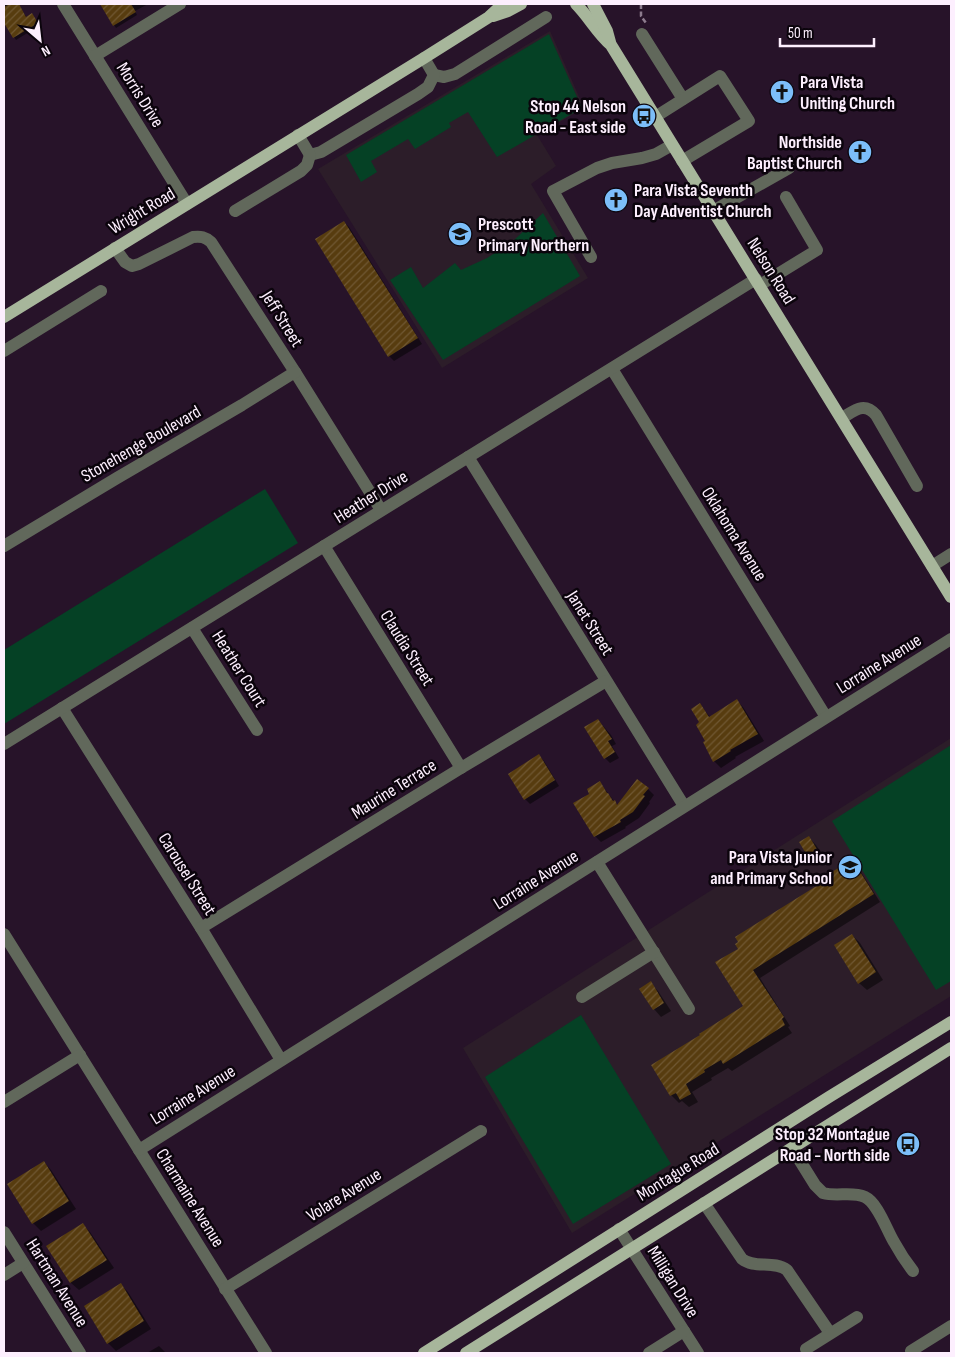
<svg xmlns="http://www.w3.org/2000/svg" width="955" height="1357" viewBox="0 0 955 1357" font-family="'Sofia Sans Condensed',sans-serif">
  <style>
    .education { fill: #2c1d29 }
    .park { fill: #054125 }
    .shadow { fill: #0007 }
    .building { fill: url(#building-hatch) }
    .lines { fill: none; stroke-linecap: round; stroke-linejoin: round }
    .path { stroke: #8c7b8d; stroke-width: 2.5; stroke-dasharray: 5 2.5; stroke-linecap: butt }
    .minor { stroke: #61685b; stroke-width: 12 }
    .major { stroke: #a7b69b; stroke-width: 12 }
    .labels { text-anchor: middle; dominant-baseline: central; stroke-width: 5; stroke-linejoin: round; paint-order: stroke }
    .poi-label { font-size: 18px; font-weight: bold; fill: #fdeffe; stroke: #0b040c; text-anchor: end }
    .street-label { font-size: 18px; fill: #fdeffe; stroke: #0b040c }
  </style>
  <defs>
    <pattern id="building-hatch" width="6" height="6" patternUnits="userSpaceOnUse" patternTransform="scale(1.25)"><rect width="6" height="6" fill="#573c0f"/><path d="M-1 1l2-2M0 6l6-6M5 7l2-2" fill="none" stroke="#705833"/></pattern>
  </defs>
  <rect width="100%" height="100%" fill="#271329"/>
  <!-- education -->
  <g class="education">
    <polygon points="550,31 584,108 537,135 556,166 531,184 588,278 442,368 318,169"/>
    <polygon points="951,738 951,996 572,1233 463,1048"/>
  </g>
  <!-- park -->
  <g class="park">
    <polygon points="549,34 582,108 497,157 468,112 449,123 451,127 415,149 408,139 371,161 377,172 361,182 346,155"/>
    <polygon points="543,213 580,276 443,360 390,280 411,267 423,288 455,263 461,270 487,258 512,242"/>
    <polygon points="265,489 298,543 4,724 4,650"/>
    <polygon points="951,745 951,981 936,990 832,821"/>
    <polygon points="581,1015 671,1164 573,1224 485,1077"/>
  </g>
  <!-- shadow -->
  <g class="shadow">
    <polygon points="4,4 18,4 27,18 33,17 39,26 16,40 4,21"/>
    <polygon points="100,4 148,4 135,11 137,15 116,28"/>
    <polygon points="344,222 349,227 422,344 394,361 389,356"/>
    <polygon points="737,701 743,707 764,741 735,757 736,758 721,768 714,761 705,742 706,741 701,723 700,705 710,717"/>
    <polygon points="598,720 611,735 616,744 612,746 619,758 610,763 605,758"/>
    <polygon points="539,756 544,761 559,786 530,804 525,799"/>
    <polygon points="600,783 618,806 648,789 654,795 649,802 650,803 639,818 625,827 626,828 601,842 595,836 591,794"/>
    <polygon points="809,838 816,845 825,859 817,864 809,856"/>
    <polygon points="851,861 859,869 880,902 760,978 790,1026 788,1027 792,1033 732,1071 728,1068 711,1078 712,1080 692,1092 698,1102 689,1107 682,1101 679,1103 671,1095 745,1007 739,949 835,875"/>
    <polygon points="852,935 860,943 883,980 867,990 859,983"/>
    <polygon points="650,983 658,991 671,1011 661,1017 654,1009"/>
    <polygon points="44,1162 51,1170 76,1209 41,1231 33,1223"/>
    <polygon points="82,1224 90,1232 114,1268 79,1290 71,1283 48,1246"/>
    <polygon points="121,1285 128,1292 151,1329 116,1351 108,1343 86,1306"/>
    <polygon points="159,1346 166,1353 147,1353"/>
  </g>
  <!-- building -->
  <g class="building">
    <polygon points="10,4 19,4 26,17 32,13 38,23 13,38 4,23 4,7"/>
    <polygon points="100,4 131,4 136,12 113,26"/>
    <polygon points="344,221 418,338 388,357 315,239"/>
    <polygon points="737,699 758,734 730,750 731,751 713,762 703,742 705,741 696,725 699,722 691,709 700,703 709,717"/>
    <polygon points="598,719 612,739 608,741 615,752 604,759 584,727"/>
    <polygon points="539,754 555,780 524,800 508,774"/>
    <polygon points="637,779 649,788 643,795 645,796 633,812 620,820 621,822 594,837 573,803 589,794 587,789 600,781 607,793 608,793 613,801 615,800 617,805"/>
    <polygon points="809,836 818,851 808,857 799,842"/>
    <polygon points="852,859 874,894 753,970 784,1017 782,1019 785,1025 723,1064 721,1060 704,1070 705,1072 686,1084 691,1094 680,1100 676,1093 670,1096 651,1065 700,1035 699,1034 743,1006 715,962 738,949 735,944 738,942 735,937 834,875 832,872"/>
    <polygon points="852,934 876,972 858,984 834,945"/>
    <polygon points="651,981 664,1003 653,1010 639,989"/>
    <polygon points="44,1161 69,1201 32,1224 7,1184"/>
    <polygon points="83,1223 107,1260 70,1283 46,1246"/>
    <polygon points="121,1283 144,1321 107,1344 84,1306"/>
  </g>
  <g class="lines">
    <!-- path -->
    <polyline class="path" points="641,4 641,16 646,23"/>
    <!-- minor -->
    <g class="minor">
      <polyline points="63,4 187,204"/>
      <polyline points="642,34 683,99"/>
      <polyline points="95,56 180,4"/>
      <polyline points="434,75 444,77 455,74 546,17"/>
      <polyline points="655,117 720,76 749,121 682,161"/>
      <polyline points="298,135 310,155 321,152 418,94 428,87 434,75 424,58"/>
      <polyline points="235,211 301,171 307,165 310,155"/>
      <polyline points="713,211 789,168"/>
      <path d="M115,248L125,262L132,266L139,264L193,237C201,236 205,237 211,242L295,372L381,510"/>
      <polyline points="591,257 553,191 597,168 612,163 642,158 656,154 672,145"/>
      <polyline points="760,285 817,250 786,197"/>
      <polyline points="4,351 101,291"/>
      <polyline points="612,369 826,717"/>
      <path d="M842,418C854,411 864,401 876,415L917,486"/>
      <polyline points="468,457 684,806"/>
      <polyline points="4,546 117,478 242,405 295,372"/>
      <polyline points="324,546 461,768"/>
      <polyline points="932,566 951,554"/>
      <polyline points="192,628 257,730"/>
      <polyline points="62,708 201,928 281,1060"/>
      <polyline points="4,744 756,279"/>
      <polyline points="597,862 689,1009"/>
      <polyline points="201,928 461,768 606,681"/>
      <polyline points="4,934 266,1353"/>
      <polyline points="582,997 654,952"/>
      <polyline points="4,1102 80,1055"/>
      <path d="M792,1148L815,1185L823,1193C837,1197 852,1191 865,1197C878,1203 887,1231 894,1242C900,1253 906,1262 913,1271"/>
      <polyline points="139,1150 951,639"/>
      <path d="M704,1203L742,1259C754,1269 774,1260 787,1270L830,1333"/>
      <polyline points="619,1229 698,1353"/>
      <polyline points="4,1232 80,1353"/>
      <polyline points="4,1275 23,1263"/>
      <polyline points="225,1289 481,1131"/>
      <polyline points="806,1349 857,1317"/>
      <polyline points="911,1351 951,1326"/>
      <polyline points="649,1353 684,1331"/>
    </g>
    <!-- major -->
    <g class="major">
      <path d="M576,4C589,17 597,33 611,45L951,597"/>
      <polyline points="593,4 607,31 610,42"/>
      <polyline points="493,16 508,11 521,4"/>
      <polyline points="4,317 424,58 489,17 503,4"/>
      <polyline points="424,1353 829,1097 951,1022"/>
      <polyline points="466,1353 951,1048"/>
    </g>
  </g>
  <!-- icons -->
  <defs>
    <g id="church-disc" transform="scale(1.25)"><circle r="9.5" fill="#7cbef9" stroke="#0b040c"/><path d="M-1.2-6h2.4v3.5h3.3v2.4h-3.3V6h-2.4V-.1h-3.3v-2.4h3.3Z" fill="#111"/></g>
    <g id="bus-disc" transform="scale(1.25)"><circle r="9.5" fill="#7cbef9" stroke="#0b040c"/><path d="M-5-6H5V4H4V6H2V4H-2V6H-4V4H-5ZM-3.5-4V0h7V-4ZM-3.5 1.2v1.5H-2V1.2ZM2 1.2v1.5H3.5V1.2Z" fill="#111"/></g>
    <g id="school-disc" transform="scale(1.25)"><circle r="9.5" fill="#7cbef9" stroke="#0b040c"/><path d="M0-5L7-2L0 1L-7-2ZM-4 1L0 2.5L4 1V4Q0 6-4 4Z" fill="#111"/></g>
  </defs>
  <g fill-rule="evenodd">
    <use href="#church-disc" x="782" y="92"/>
    <use href="#bus-disc" x="644" y="116"/>
    <use href="#church-disc" x="860" y="152"/>
    <use href="#church-disc" x="616" y="200"/>
    <use href="#school-disc" x="460" y="234"/>
    <use href="#school-disc" x="850" y="867"/>
    <use href="#bus-disc" x="908" y="1144"/>
  </g>
  <g class="labels">
    <!-- poi labels -->
    <g class="poi-label">
      <text x="800" y="82" text-anchor="start">Para Vista<tspan x="800" dy="21">Uniting Church</tspan></text>
      <text x="626" y="106">Stop 44 Nelson<tspan x="626" dy="21">Road - East side</tspan></text>
      <text x="842" y="142">Northside<tspan x="842" dy="21">Baptist Church</tspan></text>
      <text x="634" y="190" text-anchor="start">Para Vista Seventh<tspan x="634" dy="21">Day Adventist Church</tspan></text>
      <text x="478" y="224" text-anchor="start">Prescott<tspan x="478" dy="21">Primary Northern</tspan></text>
      <text x="832" y="857">Para Vista Junior<tspan x="832" dy="21">and Primary School</tspan></text>
      <text x="890" y="1134">Stop 32 Montague<tspan x="890" dy="21">Road - North side</tspan></text>
    </g>
    <!-- street labels -->
    <g class="street-label">
      <text transform="translate(140 95) rotate(58)">Morris Drive</text>
      <text transform="translate(142 211) rotate(-31)">Wright Road</text>
      <text transform="translate(771 271) rotate(58)">Nelson Road</text>
      <text transform="translate(282 319) rotate(58)">Jeff Street</text>
      <text transform="translate(141 444) rotate(-30)">Stonehenge Boulevard</text>
      <text transform="translate(371 497) rotate(-32)">Heather Drive</text>
      <text transform="translate(734 534) rotate(58)">Oklahoma Avenue</text>
      <text transform="translate(590 623) rotate(58)">Janet Street</text>
      <text transform="translate(407 648) rotate(58)">Claudia Street</text>
      <text transform="translate(879 664) rotate(-32)">Lorraine Avenue</text>
      <text transform="translate(239 669) rotate(58)">Heather Court</text>
      <text transform="translate(394 789) rotate(-32)">Maurine Terrace</text>
      <text transform="translate(187 874) rotate(58)">Carousel Street</text>
      <text transform="translate(536 880) rotate(-32)">Lorraine Avenue</text>
      <text transform="translate(193 1095) rotate(-32)">Lorraine Avenue</text>
      <text transform="translate(678 1172) rotate(-32)">Montague Road</text>
      <text transform="translate(344 1195) rotate(-32)">Volare Avenue</text>
      <text transform="translate(190 1198) rotate(58)">Charmaine Avenue</text>
      <text transform="translate(673 1282) rotate(58)">Milligan Drive</text>
      <text transform="translate(57 1283) rotate(58)">Hartman Avenue</text>
    </g>
  </g>
  <!-- border -->
  <rect width="955" height="1357" fill="none" stroke="#fdeffe" stroke-width="10"/>
  <!-- north arrow -->
  <g transform="translate(40 40) rotate(152)" stroke="#0b040c" stroke-width="4" paint-order="stroke">
  <path d="M0-4L9 19L0 12L-9 19Z" fill="#fdeffe"/>
  <text y="-8" font-size="14" font-weight="bold" text-anchor="middle" fill="#fdeffe">N</text>
  </g>
  <!-- scale -->
  <path d="M780 38v8h94v-8" fill="none" stroke="#fdeffe" stroke-width="2.5"/>
  <text x="788" y="38" font-size="15" fill="#fdeffe" stroke="#0b040c" stroke-width="4" paint-order="stroke">50 m</text>
</svg>
